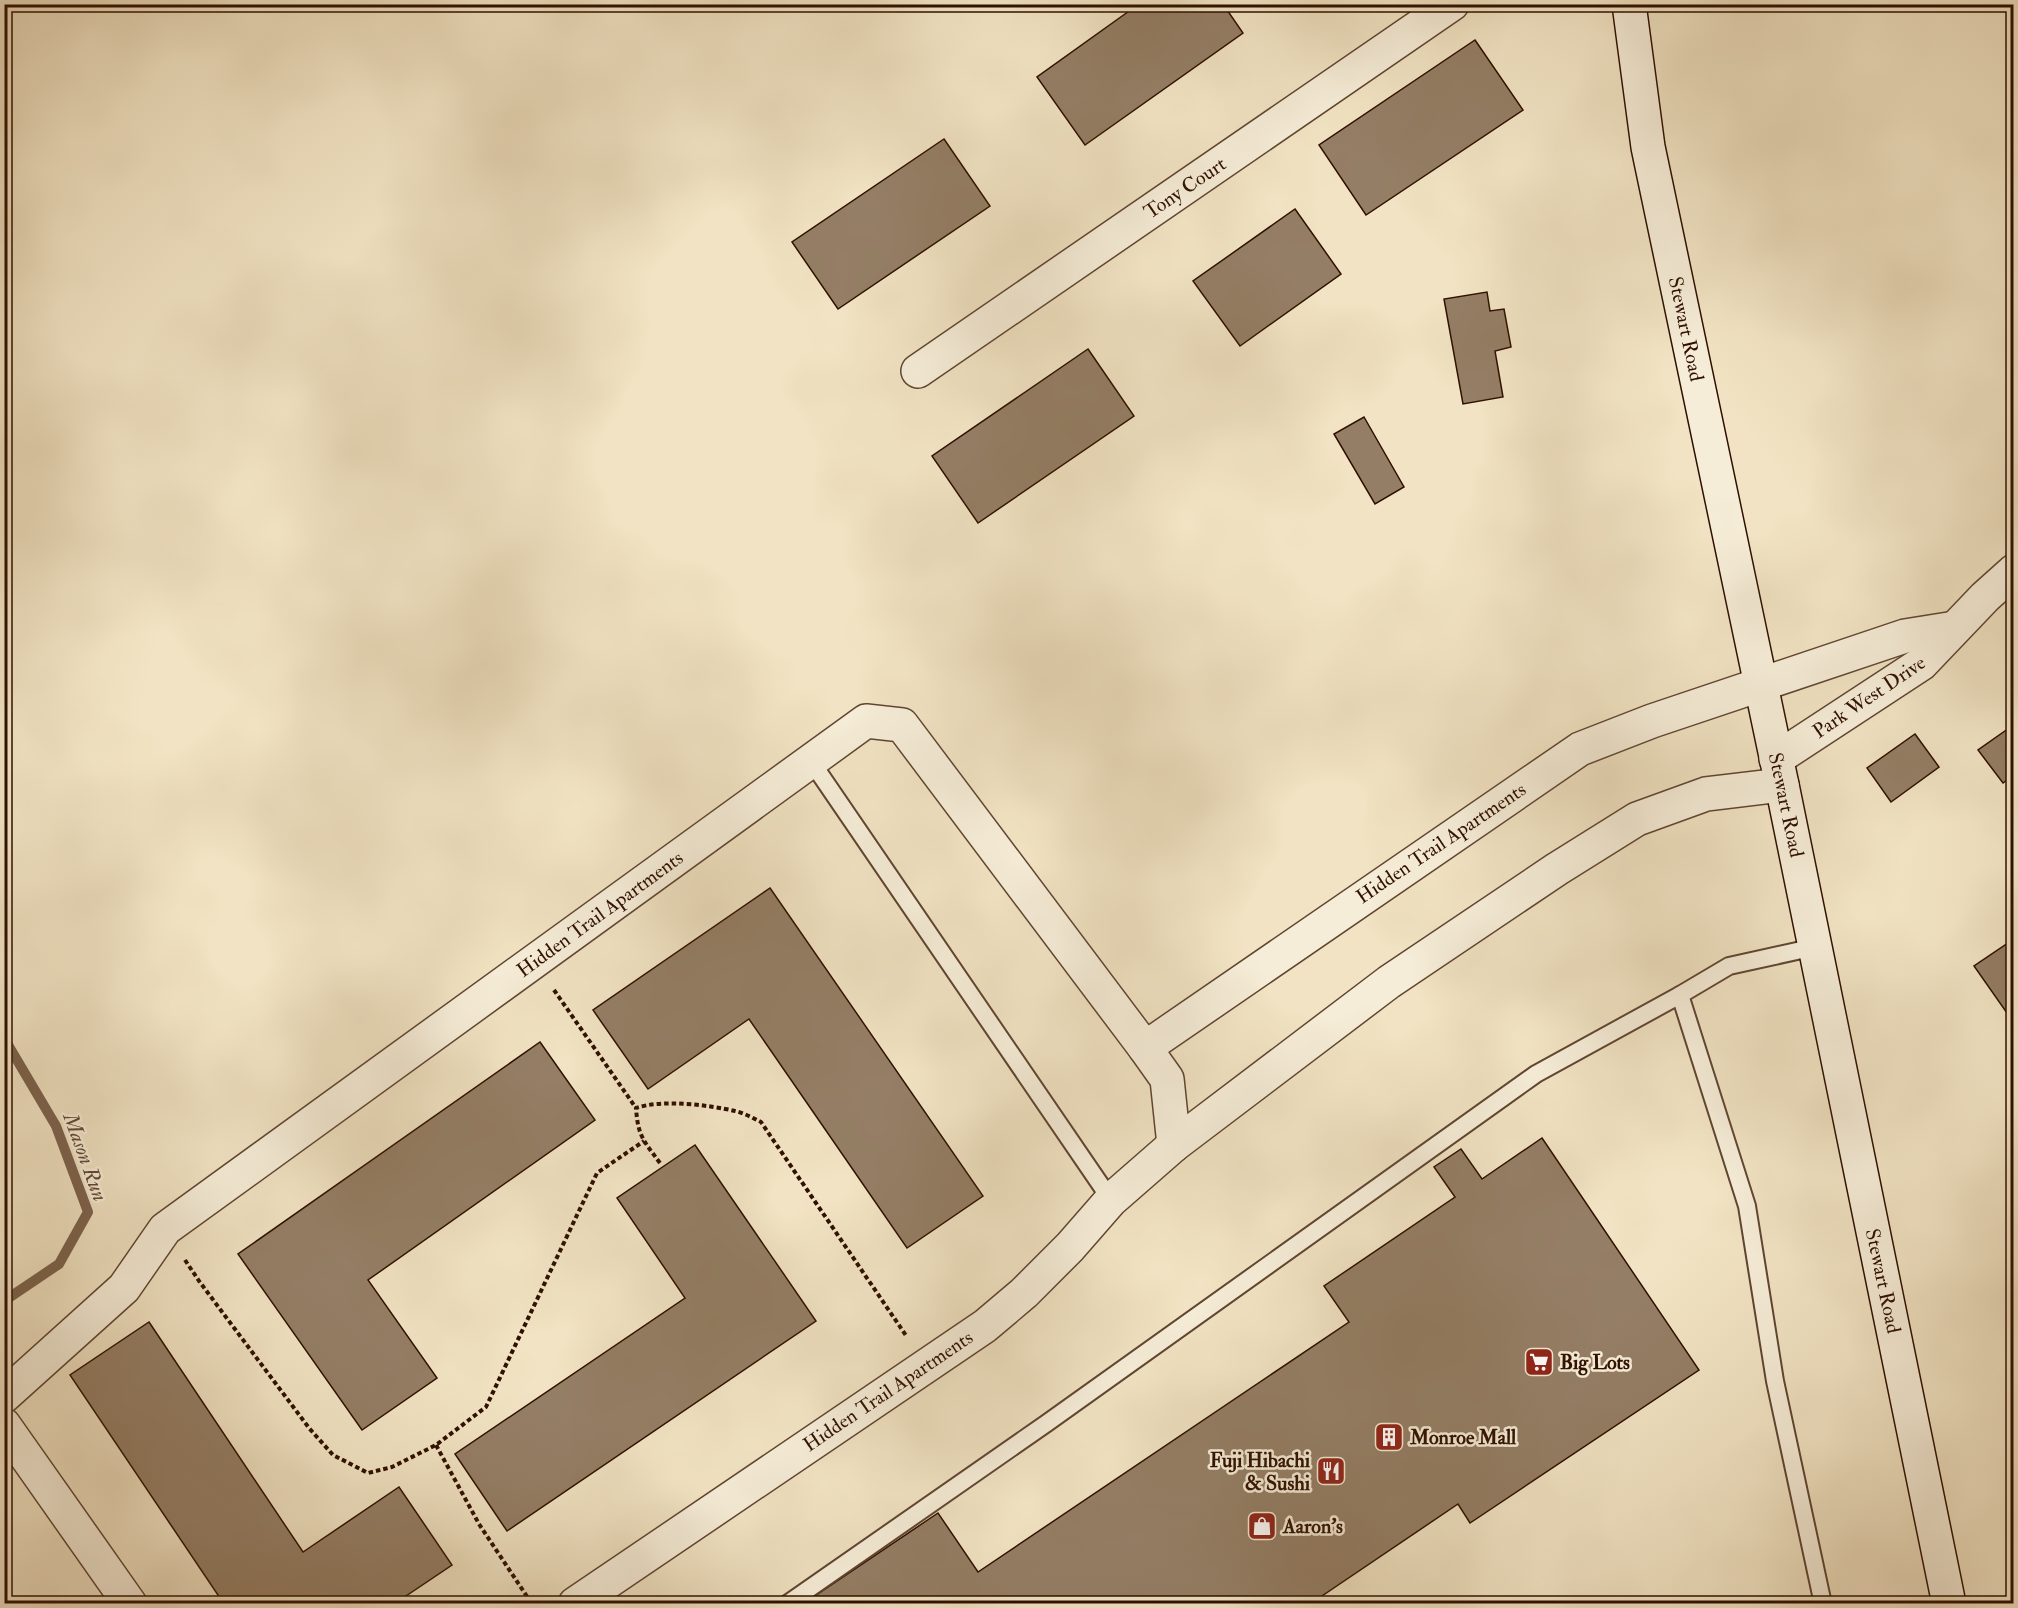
<svg xmlns="http://www.w3.org/2000/svg" width="2018" height="1608" viewBox="0 0 2018 1608" font-family="'IM FELL Double Pica',serif">
  <style>
    .lines { fill: none; stroke-linecap: round; stroke-linejoin: round }
    .stream { stroke: #7c634d; stroke-width: 10 }
    .building { fill: #947e65; stroke: #2f1000; stroke-width: 1.5 }
    .lane-casing { stroke: #604531; stroke-width: 20 }
    .street-casing { stroke: #604531; stroke-width: 36 }
    .secondary-casing { stroke: #2f1000; stroke-width: 36 }
    .path { stroke: #2f1000; stroke-width: 4; stroke-dasharray: 4.5 3; stroke-linecap: butt }
    .lane { stroke: #f6edd8; stroke-width: 16 }
    .street { stroke: #f6edd8; stroke-width: 33 }
    .secondary { stroke: #f6edd8; stroke-width: 33 }
    .labels { text-anchor: middle; dominant-baseline: central; stroke-width: 5; stroke-linejoin: round; paint-order: stroke }
    .street-label { font-size: 20px; fill: #2f1000; stroke: #f6edd8 }
    .poi-label { font-size: 20px; font-weight: bold; fill: #2f1000; stroke: #f6edd8; text-anchor: start }
    .water-label { font-size: 21px; font-style: italic; fill: #624834; stroke: #f6edd8 }
  </style>
  <rect width="100%" height="100%" fill="#f1e3c3"/>
  <filter id="stains"><feTurbulence type="fractalNoise" baseFrequency=".00333" numOctaves="4"/><feColorMatrix values="0 0 0 0 .2 0 0 0 0 .09 0 0 0 0 .02 0 0 0 .5 -.17"/></filter>
  <radialGradient id="worn" r=".72"><stop offset=".6" stop-color="#630" stop-opacity="0"/><stop offset="1" stop-color="#630" stop-opacity=".3"/></radialGradient>
  <g class="lines">
    <!-- stream -->
    <polyline class="stream" points="4,1038 56,1126 88,1212 59,1264 4,1301"/>
  </g>
  <!-- building -->
  <g class="building">
    <polygon points="1139,4 1223,4 1243,33 1085,145 1037,77"/>
    <polygon points="1475,40 1523,110 1366,215 1319,145"/>
    <polygon points="944,139 990,206 838,309 792,242"/>
    <polygon points="1295,209 1341,274 1240,346 1193,281"/>
    <polygon points="1487,292 1490,311 1504,309 1511,347 1495,351 1503,397 1463,404 1444,299"/>
    <polygon points="1088,349 1134,416 978,523 932,456"/>
    <polygon points="1364,417 1404,487 1375,504 1334,434"/>
    <polygon points="2012,726 2014,729 2014,775 2003,783 1978,750"/>
    <polygon points="1915,734 1939,767 1891,802 1867,768"/>
    <polygon points="770,888 983,1196 907,1248 749,1019 648,1089 593,1010"/>
    <polygon points="2014,939 2014,1023 1974,966"/>
    <polygon points="540,1042 595,1120 368,1280 437,1378 362,1430 238,1254"/>
    <polygon points="1542,1138 1699,1370 1470,1523 1458,1504 1310,1604 803,1604 938,1513 978,1572 1349,1322 1324,1286 1455,1197 1434,1167 1461,1149 1482,1179"/>
    <polygon points="695,1145 816,1321 507,1531 455,1454 685,1298 617,1198"/>
    <polygon points="149,1322 303,1552 399,1487 452,1565 394,1604 224,1604 70,1375"/>
  </g>
  <g class="lines">
    <!-- lane casing -->
    <g class="lane-casing">
      <g id="lane">
        <polyline points="811,761 1111,1200"/>
        <polyline points="1815,947 1729,966 1680,995 1747,1206 1775,1381 1823,1604"/>
        <polyline points="787,1604 1047,1423 1536,1074 1680,995"/>
      </g>
    </g>
    <!-- street casing -->
    <g class="street-casing">
      <g id="street">
        <polyline points="918,371 1452,4"/>
        <polyline points="1776,759 1921,664 1985,597 2014,571"/>
        <polyline points="1145,1048 1580,749 1652,721 1905,636 1955,628"/>
        <polyline points="4,1396 124,1288 165,1229 866,721 902,725 1145,1048 1167,1079 1174,1145"/>
        <polyline points="4,1425 130,1604"/>
        <polyline points="575,1604 985,1326 1024,1293 1070,1247 1111,1200 1174,1145 1389,982 1557,869 1637,819 1706,794 1782,785"/>
      </g>
    </g>
    <!-- secondary casing -->
    <g class="secondary-casing">
      <polyline id="secondary" points="1629,4 1648,147 1782,785 1949,1604"/>
    </g>
    <!-- path -->
    <g class="path">
      <polyline points="554,990 636,1108"/>
      <path d="M660,1163C643,1140 638,1136 636,1108C662,1099 709,1105 735,1111C744,1113 753,1118 761,1122L907,1337"/>
      <polyline points="185,1260 199,1281 309,1428 333,1455 368,1473 392,1467 436,1445 486,1407 597,1173 644,1141"/>
      <polyline points="436,1445 479,1524 532,1604"/>
    </g>
    <!-- lane -->
    <use href="#lane" class="lane"/>
    <!-- street -->
    <use href="#street" class="street"/>
    <!-- secondary -->
    <use href="#secondary" class="secondary"/>
  </g>
  <!-- icons -->
  <defs>
    <g id="supermarket-square" transform="scale(1.5)"><rect x="-9" y="-9" width="18" height="18" rx="4" fill="#8f2418" stroke="#f6edd8"/><path d="M-6-5.5h2.5l.6 2H6L4.5 2H-2.5L-4.4-4H-6ZM-1.5 3.2a1.3 1.3 0 1 0 .1 0ZM3 3.2a1.3 1.3 0 1 0 .1 0Z" fill="#fff"/></g>
    <g id="building-square" transform="scale(1.5)"><rect x="-9" y="-9" width="18" height="18" rx="4" fill="#8f2418" stroke="#f6edd8"/><path d="M-4-6H4V6H1V3H-1V6H-4ZM-2.5-4.3h1.7v1.8h-1.7ZM.8-4.3h1.7v1.8H.8ZM-2.5-1h1.7V.8h-1.7ZM.8-1h1.7V.8H.8Z" fill="#fff"/></g>
    <g id="restaurant-square" transform="scale(1.5)"><rect x="-9" y="-9" width="18" height="18" rx="4" fill="#8f2418" stroke="#f6edd8"/><path d="M-5-6h1v4h1v-4h1v4h1v-4h1v5L-1.5 .5V6h-2V.5L-5-1ZM5-6V6H3V1.5H1.5Q1.5-4 5-6Z" fill="#fff"/></g>
    <g id="shop-square" transform="scale(1.5)"><rect x="-9" y="-9" width="18" height="18" rx="4" fill="#8f2418" stroke="#f6edd8"/><path d="M-5-2.5h2.3a2.7 3.5 0 0 1 5.4 0H5L5.5 6h-11ZM-1.5-2.5h3a1.5 2.3 0 0 0-3 0Z" fill="#fff"/></g>
  </defs>
  <g fill-rule="evenodd">
    <use href="#supermarket-square" x="1539" y="1362"/>
    <use href="#building-square" x="1389" y="1437"/>
    <use href="#restaurant-square" x="1331" y="1471"/>
    <use href="#shop-square" x="1262" y="1526"/>
  </g>
  <g class="labels">
    <!-- street labels -->
    <g class="street-label">
      <text transform="translate(1185 188) rotate(-34)">Tony Court</text>
      <text transform="translate(1686 329) rotate(78)">Stewart Road</text>
      <text transform="translate(1869 697) rotate(-34)">Park West Drive</text>
      <text transform="translate(1786 805) rotate(78)">Stewart Road</text>
      <text transform="translate(1441 843) rotate(-34)">Hidden Trail Apartments</text>
      <text transform="translate(600 914) rotate(-36)">Hidden Trail Apartments</text>
      <text transform="translate(1883 1281) rotate(78)">Stewart Road</text>
      <text transform="translate(888 1391) rotate(-34)">Hidden Trail Apartments</text>
    </g>
    <!-- poi labels -->
    <g class="poi-label">
      <text x="1560" y="1362">Big Lots</text>
      <text x="1410" y="1437">Monroe Mall</text>
      <text x="1310" y="1460" text-anchor="end">Fuji Hibachi<tspan x="1310" dy="23">&amp; Sushi</tspan></text>
      <text x="1283" y="1526">Aaron's</text>
    </g>
    <!-- water labels -->
    <g class="water-label">
      <text transform="translate(85 1157) rotate(70)">Mason Run</text>
    </g>
  </g>
  <!-- margin -->
  <rect width="2018" height="1608" fill="none" stroke="#f1e3c3" stroke-width="24"/>
  <rect x="6" y="6" width="2006" height="1596" fill="none" stroke="#2f1000" stroke-width="3"/>
  <rect x="12" y="12" width="1994" height="1584" fill="none" stroke="#2f1000" stroke-width="1.5"/>
  <rect width="100%" height="100%" filter="url(#stains)"/>
  <rect width="100%" height="100%" fill="url(#worn)"/>
</svg>
